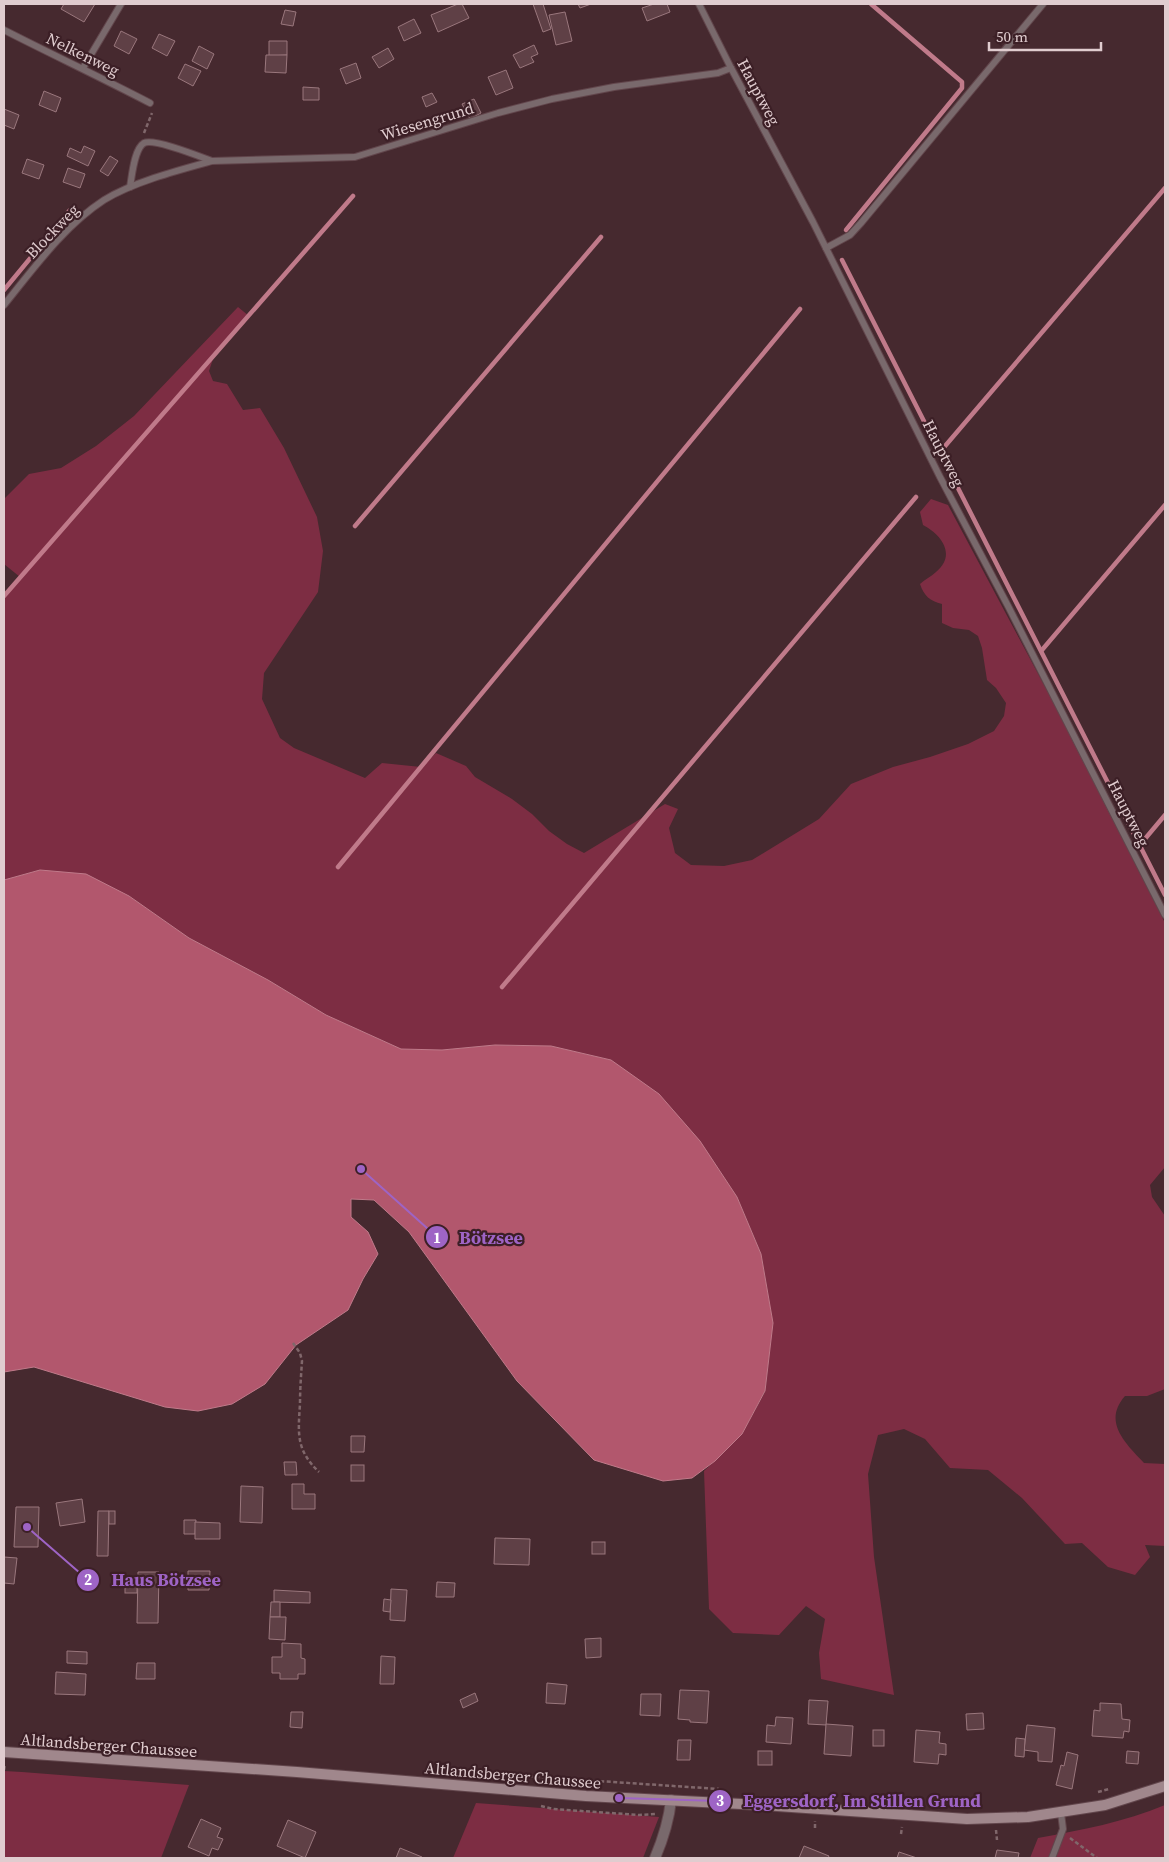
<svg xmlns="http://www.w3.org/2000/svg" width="1169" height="1862" viewBox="0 0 1169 1862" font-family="'Source Serif 4',serif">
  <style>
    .green { fill: #7d2d43 }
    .water { fill: #b2576d; stroke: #c07a8a }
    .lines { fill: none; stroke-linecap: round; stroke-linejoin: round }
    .stream { stroke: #c07a8a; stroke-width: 4.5 }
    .building { fill: #5f4046; stroke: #9a777d }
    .lane-casing { stroke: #62464c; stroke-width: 8 }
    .street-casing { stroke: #62464c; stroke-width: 12 }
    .secondary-casing { stroke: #62464c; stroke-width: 12 }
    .path { stroke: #80676b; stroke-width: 2.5; stroke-dasharray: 4 2.5; stroke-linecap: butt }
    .lane { stroke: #79696c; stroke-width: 6 }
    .street { stroke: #79696c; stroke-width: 10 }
    .secondary { stroke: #a0878c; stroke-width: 10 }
    .labels { text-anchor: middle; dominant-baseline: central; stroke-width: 4.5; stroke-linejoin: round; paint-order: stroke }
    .street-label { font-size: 16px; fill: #e0cccf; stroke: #3c1f26 }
    .leader { fill: none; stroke: #9e64c5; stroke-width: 2 }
    .callout-dot { fill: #9e64c5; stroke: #3c1f26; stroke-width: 2 }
    .mark-label { font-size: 15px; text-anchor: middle; font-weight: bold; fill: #fff }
    .callout-label { font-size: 18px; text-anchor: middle; font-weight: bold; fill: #9e64c5; stroke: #3c1f26; stroke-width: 4.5; stroke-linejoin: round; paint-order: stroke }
  </style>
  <rect width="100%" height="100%" fill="#46292f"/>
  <!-- green -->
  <g class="green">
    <path d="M238,307L249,316L214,356L209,371L213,381L227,384L243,410L260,408L284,448L317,517L323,551L318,592L264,673L262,699L280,738L294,748L365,778L382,763L421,767L436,753L466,766L475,777L512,799L532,814L549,831L567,844L584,853L665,804L678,809L669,828L675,853L691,865L724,866L752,860L819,819L851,784L893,767L930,757L968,744L994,731L1004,716L1006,703L996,688L987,680L982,648L978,636L969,630L953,628L942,623V604C930,601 924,596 920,584C925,579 931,577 936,572C957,555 941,534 923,525L920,512L931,499L948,505L1059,713L1165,923V1167L1150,1185L1152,1197L1165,1216V1389L1147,1396H1125C1102,1422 1126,1444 1144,1463L1165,1464V1546L1145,1545L1150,1557L1135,1575L1108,1567L1082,1543L1065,1544L1022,1498L988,1470L950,1468L925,1439L904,1429L878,1435L868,1474L874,1557L894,1695L821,1679L819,1653L825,1619L806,1606L779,1635L733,1633L709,1609L704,1471L742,1434L765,1392L773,1323L761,1254L737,1197L611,1060L551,1046L495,1045L442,1050L401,1049L326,1015L268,980L189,938L129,896L40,870L4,880V596L20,577L4,564V499L29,474L61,468L96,446L134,416Z"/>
    <polygon points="4,1771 22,1772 189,1785 161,1858 4,1858"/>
    <polygon points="476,1803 659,1817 643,1858 453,1858"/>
    <path d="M1165,1805V1858H1030L1038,1838C1082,1830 1124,1822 1165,1805Z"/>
  </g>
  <!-- water -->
  <polygon class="water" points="40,870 86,874 129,896 189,938 268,980 326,1015 401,1049 442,1050 495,1045 551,1046 611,1060 659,1094 700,1141 737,1197 761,1254 773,1323 765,1391 742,1434 715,1461 692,1478 663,1481 594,1460 517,1381 409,1232 374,1200 351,1199 351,1217 368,1232 378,1254 363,1279 348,1310 296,1345 265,1384 232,1404 198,1411 165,1407 34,1367 4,1372 4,880"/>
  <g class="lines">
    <!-- stream -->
    <g class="stream">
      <polyline points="846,230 962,88 962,82 871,4"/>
      <polyline points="842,260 1165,895"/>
      <polyline points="4,290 70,210"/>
      <polyline points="940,452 1165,188"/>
      <polyline points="355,526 601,237"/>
      <polyline points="4,596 353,196"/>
      <polyline points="1042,650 1165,505"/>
      <polyline points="1139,846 1165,815"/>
      <polyline points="338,867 800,309"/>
      <polyline points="502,987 916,497"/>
    </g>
  </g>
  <!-- building -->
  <g class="building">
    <polygon points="64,4 95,4 84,22 61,9"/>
    <polygon points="458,4 462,4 469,18 438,32 431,15"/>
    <polygon points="533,4 543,4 551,29 543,32"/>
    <polygon points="578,4 591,4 580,8"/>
    <polygon points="654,4 667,4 670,12 647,21 642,8"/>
    <polygon points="285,10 296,12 293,26 281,24"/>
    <polygon points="565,12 572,41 556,45 549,15"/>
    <polygon points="414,19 421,33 404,41 398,27"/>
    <polygon points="121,31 137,39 129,54 114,46"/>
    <polygon points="159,34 175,41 167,56 152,48"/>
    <polygon points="269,41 287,41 287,55 269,56"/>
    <polygon points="534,45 538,54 531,57 534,62 520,68 513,55"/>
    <polygon points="199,46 214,54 207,69 192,61"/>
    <polygon points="388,48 394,59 379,68 372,57"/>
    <polygon points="266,55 287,55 286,73 265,72"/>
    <polygon points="356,63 361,78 346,84 340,69"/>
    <polygon points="185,64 201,71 193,86 178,78"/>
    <polygon points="506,70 513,88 496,95 488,77"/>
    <polygon points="303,87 319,88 319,100 303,100"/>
    <polygon points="44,91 61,98 56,112 39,105"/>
    <polygon points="432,93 437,102 426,107 422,97"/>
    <polygon points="474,99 481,113 470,119 462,104"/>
    <polygon points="4,109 19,115 14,129 4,125"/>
    <polygon points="84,146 95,151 88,166 67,156 70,148 81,153"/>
    <polygon points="110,156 118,161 108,176 100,171"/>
    <polygon points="27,159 44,165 39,179 22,173"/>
    <polygon points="68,168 85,174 80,188 63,182"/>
    <polygon points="351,1436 365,1436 364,1452 351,1452"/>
    <polygon points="284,1462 296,1462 297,1475 285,1475"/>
    <rect x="351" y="1465" width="13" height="16"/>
    <polygon points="292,1484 304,1484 304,1494 315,1494 315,1509 292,1509"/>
    <polygon points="241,1486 263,1487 262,1523 240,1522"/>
    <polygon points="82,1499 85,1522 60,1526 56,1503"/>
    <polygon points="16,1507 39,1507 38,1547 14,1547"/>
    <polygon points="98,1511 109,1511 108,1556 97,1556"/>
    <rect x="109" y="1511" width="6" height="13"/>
    <polygon points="184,1520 196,1520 195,1534 184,1534"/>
    <polygon points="195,1522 220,1523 220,1539 195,1539"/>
    <polygon points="495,1538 530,1539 529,1565 494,1564"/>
    <rect x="592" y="1542" width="13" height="12"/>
    <polygon points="4,1557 17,1558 14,1584 4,1583"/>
    <polygon points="188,1571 210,1571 209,1590 188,1590"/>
    <polygon points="138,1572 159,1572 158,1623 137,1623"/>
    <polygon points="437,1582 455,1583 454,1597 436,1597"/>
    <rect x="125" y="1584" width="12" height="9"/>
    <polygon points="391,1589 407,1590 405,1621 390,1620"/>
    <polygon points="274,1590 310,1592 310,1603 274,1602"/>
    <polygon points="384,1599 391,1600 390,1612 383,1611"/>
    <polygon points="271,1602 280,1602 280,1617 270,1617"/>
    <polygon points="270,1617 286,1617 285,1640 269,1639"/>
    <polygon points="601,1638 601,1657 586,1658 585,1639"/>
    <polygon points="282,1643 301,1644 301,1658 305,1659 305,1674 298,1674 298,1679 280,1679 280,1673 272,1673 272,1657 282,1657"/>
    <polygon points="67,1651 87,1652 87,1664 67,1663"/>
    <polygon points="381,1656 395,1657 394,1684 380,1684"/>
    <polygon points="137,1663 155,1663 155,1679 136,1679"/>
    <polygon points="56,1672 86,1674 85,1695 55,1694"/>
    <polygon points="547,1683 567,1685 565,1704 546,1703"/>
    <polygon points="680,1690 709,1691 707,1723 690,1722 690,1720 678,1719"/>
    <polygon points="475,1693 478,1701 463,1708 460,1700"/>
    <polygon points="641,1694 661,1694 660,1716 640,1715"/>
    <polygon points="809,1700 828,1701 826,1725 808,1724"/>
    <polygon points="1100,1703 1121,1704 1122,1719 1130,1720 1129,1732 1124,1731 1123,1738 1092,1736 1094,1710 1100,1711"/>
    <polygon points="291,1712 303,1712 302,1728 290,1727"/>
    <polygon points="983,1713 984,1729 967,1730 966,1714"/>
    <polygon points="776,1717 793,1718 791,1744 766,1742 767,1725 775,1726"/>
    <polygon points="826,1724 853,1726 851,1756 824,1754"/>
    <polygon points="1027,1725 1055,1728 1052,1762 1038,1761 1038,1752 1024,1750"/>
    <rect x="873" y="1730" width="11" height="16"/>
    <polygon points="916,1730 940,1732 939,1743 946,1744 946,1755 939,1754 938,1764 914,1762"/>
    <polygon points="1016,1738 1025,1739 1024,1757 1015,1756"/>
    <polygon points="678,1740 691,1740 690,1760 677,1760"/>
    <rect x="758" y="1751" width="14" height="14"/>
    <polygon points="1127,1751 1139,1752 1138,1764 1126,1763"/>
    <polygon points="1067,1752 1078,1755 1072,1789 1056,1785 1061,1765 1064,1766"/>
    <polygon points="201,1819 221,1828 217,1837 223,1839 218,1850 212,1848 209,1856 188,1847"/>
    <polygon points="288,1820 316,1832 305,1858 277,1846"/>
    <polygon points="804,1846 829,1856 828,1858 799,1858"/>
    <polygon points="400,1848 422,1857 421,1858 396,1858"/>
    <polygon points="997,1850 1019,1853 1018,1858 995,1858"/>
    <polygon points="899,1852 917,1858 897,1858"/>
  </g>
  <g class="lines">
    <!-- lane casing -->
    <g class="lane-casing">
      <g id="lane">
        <polyline points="699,4 731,68 813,222 940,477 1008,606 1165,915"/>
        <path d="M4,30C53,55 102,78 150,103"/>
        <polyline points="83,68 121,4"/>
        <path d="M130,187C132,176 134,149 144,143C154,138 201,157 212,161"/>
        <polyline points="826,248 850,235 861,223 1043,4"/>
        <path d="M4,305C34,268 64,226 104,200C133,182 179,170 212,161L355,157L498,113L552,99L614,87L718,73L731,68"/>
        <polyline points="1052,1858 1063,1829 1061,1813"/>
      </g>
    </g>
    <!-- street casing -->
    <g class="street-casing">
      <path id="street" d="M655,1858C663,1839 669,1821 671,1800"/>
    </g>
    <!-- secondary casing -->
    <g class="secondary-casing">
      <polyline id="secondary" points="4,1752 297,1772 586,1796 761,1805 967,1819 1028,1817 1105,1805 1165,1786"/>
    </g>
    <!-- path -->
    <g class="path">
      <polyline points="144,133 152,113"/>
      <path d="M293,1343L300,1353L302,1361C301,1376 300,1390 300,1404C298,1434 296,1450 319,1472"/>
      <polyline points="4,1770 5,1764"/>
      <polyline points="477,1773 719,1789"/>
      <polyline points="1098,1792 1109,1789"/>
      <polyline points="959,1805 973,1805"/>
      <polyline points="541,1806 553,1809 639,1815 657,1814"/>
      <polyline points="815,1828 815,1821"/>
      <polyline points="996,1830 997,1840"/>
      <polyline points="901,1834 902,1827"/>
      <polyline points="1070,1838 1097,1858"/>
    </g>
    <!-- lane -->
    <use href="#lane" class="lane"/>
    <!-- street -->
    <use href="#street" class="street"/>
    <!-- secondary -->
    <use href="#secondary" class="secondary"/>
  </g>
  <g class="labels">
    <!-- street labels -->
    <g class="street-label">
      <text transform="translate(83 54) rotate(26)">Nelkenweg</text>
      <text transform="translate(759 92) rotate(62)">Hauptweg</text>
      <text transform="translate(427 121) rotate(-17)">Wiesengrund</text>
      <text transform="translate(52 231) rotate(-46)">Blockweg</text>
      <text transform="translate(944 453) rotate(63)">Hauptweg</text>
      <text transform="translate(1129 813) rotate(63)">Hauptweg</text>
      <text transform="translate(109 1745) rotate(4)">Altlandsberger Chaussee</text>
      <text transform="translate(513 1775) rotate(5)">Altlandsberger Chaussee</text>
    </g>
  </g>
  <!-- callouts -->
  <path class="leader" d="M361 1169L437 1237M27 1527L88 1580M619 1798L720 1801"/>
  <g class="callout-dot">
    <circle cx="361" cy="1169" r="5"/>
    <circle cx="27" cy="1527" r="5"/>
    <circle cx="619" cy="1798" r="5"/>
    <circle cx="437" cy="1237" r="12"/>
    <circle cx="88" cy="1580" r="12"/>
    <circle cx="720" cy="1801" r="12"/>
  </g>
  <g class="mark-label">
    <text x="437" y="1243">1</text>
    <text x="88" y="1585">2</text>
    <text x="720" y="1806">3</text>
  </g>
  <g class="callout-label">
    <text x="491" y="1244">Bötzsee</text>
    <text x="166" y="1586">Haus Bötzsee</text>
    <text x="862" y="1807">Eggersdorf, Im Stillen Grund</text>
  </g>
  <!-- border -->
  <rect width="1169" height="1862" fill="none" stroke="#e0cccf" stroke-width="10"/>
  <!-- scale -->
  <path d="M989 42v8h112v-8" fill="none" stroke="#e0cccf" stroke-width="2.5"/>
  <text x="996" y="42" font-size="15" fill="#e0cccf" stroke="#3c1f26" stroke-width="4" paint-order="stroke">50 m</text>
</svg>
